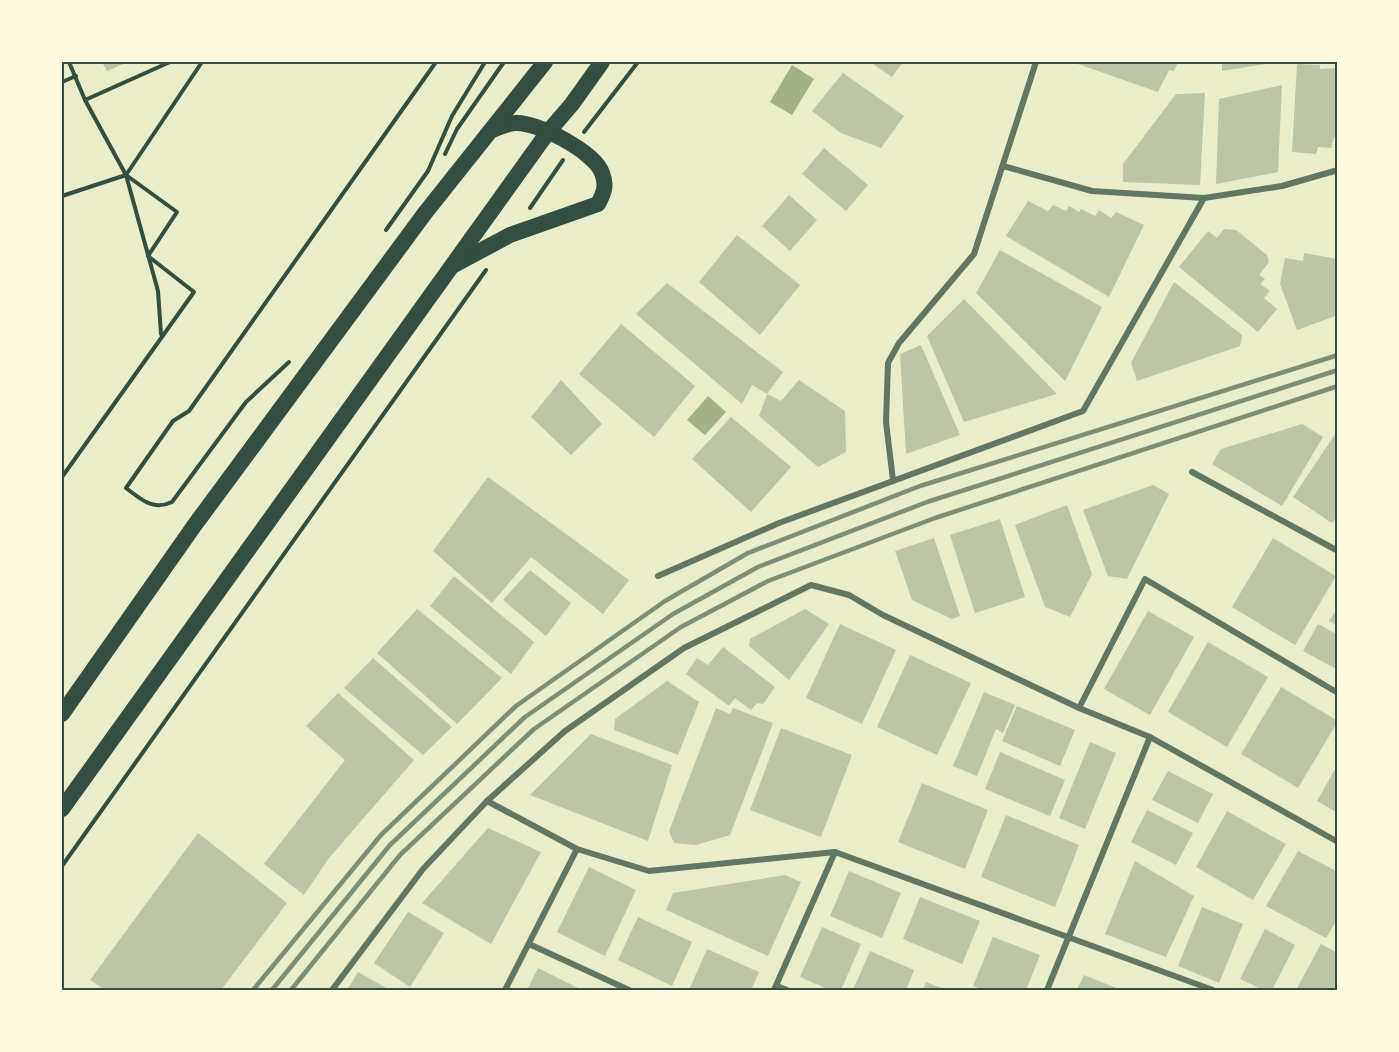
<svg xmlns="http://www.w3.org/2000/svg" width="1399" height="1052" viewBox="0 0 1399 1052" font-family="Georgia,serif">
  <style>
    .water { fill: #a3b18a }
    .building { fill: #bcc5a7 }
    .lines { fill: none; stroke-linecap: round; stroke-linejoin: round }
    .path { stroke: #344e41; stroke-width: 4 }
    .minor { stroke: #617663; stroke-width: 6 }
    .trunk { stroke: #344e41; stroke-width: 16 }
    .rail { stroke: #7c8e77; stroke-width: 4.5 }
    .neatline { fill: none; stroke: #344e41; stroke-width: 2 }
  </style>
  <rect width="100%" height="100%" fill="#e9edc9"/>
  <!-- water -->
  <g class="water">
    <polygon points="792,65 814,79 792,115 770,102"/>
    <polygon points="708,396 726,412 705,435 687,420"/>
  </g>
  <!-- building -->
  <g class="building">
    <polygon points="102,62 128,62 107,71"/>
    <polygon points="870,62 903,62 892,77"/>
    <polygon points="1079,62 1178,62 1174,71 1169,70 1158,92 1078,64"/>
    <polygon points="1222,62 1272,62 1272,63 1222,71"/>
    <polygon points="1297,64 1320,65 1320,69 1337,68 1338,137 1334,137 1331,148 1318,147 1316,154 1292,152"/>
    <polygon points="843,73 904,116 881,148 841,133 812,111"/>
    <polygon points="1282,85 1278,172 1216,184 1219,99"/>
    <polygon points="1205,93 1200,185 1123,182 1123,164 1176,94"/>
    <polygon points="824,148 868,185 846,211 802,174"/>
    <polygon points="789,195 817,220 790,251 762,226"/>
    <polygon points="1028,201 1048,211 1053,205 1066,211 1069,206 1079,212 1081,209 1095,216 1099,210 1111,218 1116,212 1144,225 1109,297 1006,236"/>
    <polygon points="1224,229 1236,230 1267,255 1269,262 1259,275 1265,279 1260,284 1270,291 1264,298 1277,309 1258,332 1179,267 1208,231 1217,238"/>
    <polygon points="737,235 800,285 760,335 699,282"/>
    <polygon points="1000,250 1102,307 1065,381 976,293"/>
    <polygon points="1304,253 1338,259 1338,315 1297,330 1280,284 1285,258 1303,261"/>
    <polygon points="1174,282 1242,335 1240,346 1137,381 1131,363"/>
    <polygon points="667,283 783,372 767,394 752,385 742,404 636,314"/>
    <polygon points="964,299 1057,394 964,422 927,336"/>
    <polygon points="621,324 695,386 654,437 579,374"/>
    <polygon points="921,345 960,435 906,454 900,354"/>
    <polygon points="561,380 602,424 571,455 531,417"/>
    <polygon points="799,380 845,411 846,452 818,467 759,416 767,394 781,401"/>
    <polygon points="731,417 791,467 751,512 692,459"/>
    <polygon points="1302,424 1323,437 1282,506 1212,464 1221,449"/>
    <polygon points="1338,430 1338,516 1332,523 1293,497"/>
    <polygon points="488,477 629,580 603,614 531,557 492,603 433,551"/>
    <polygon points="1153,485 1169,494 1127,579 1108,576 1083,510"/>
    <polygon points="1067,505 1092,574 1070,617 1045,607 1015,525"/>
    <polygon points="1000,519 1025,597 975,613 950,535"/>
    <polygon points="934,538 960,616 952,619 912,600 895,551"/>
    <polygon points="1273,538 1336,576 1295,645 1232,607"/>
    <polygon points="530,570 571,603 546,636 503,600"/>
    <polygon points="454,576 534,642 511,674 430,606"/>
    <polygon points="1338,607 1338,626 1329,621"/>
    <polygon points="417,609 502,678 457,724 377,653"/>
    <polygon points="805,609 829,624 789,680 749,646 750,639"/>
    <polygon points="1148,611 1194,637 1150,715 1104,689"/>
    <polygon points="840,624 896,650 862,724 806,698"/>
    <polygon points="1318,624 1338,635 1338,670 1303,651"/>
    <polygon points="1208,642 1268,677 1227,747 1168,712"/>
    <polygon points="723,647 775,687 763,704 757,703 751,710 735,698 729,706 686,674 697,658 708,665"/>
    <polygon points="910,655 971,683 937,755 877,727"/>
    <polygon points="373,658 452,727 423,755 344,688"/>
    <polygon points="667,681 699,702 678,755 614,730 615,719"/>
    <polygon points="1281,687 1338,721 1298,788 1241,754"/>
    <polygon points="984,692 1015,705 1003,733 996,729 977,776 953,766"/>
    <polygon points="338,693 414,760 329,858 304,895 264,864 345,760 306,726"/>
    <polygon points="1017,706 1075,730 1060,766 1002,741"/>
    <polygon points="716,708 730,714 733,708 773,723 730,835 696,845 674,843 669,831"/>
    <polygon points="781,728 852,755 821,837 750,810"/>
    <polygon points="591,734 672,765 648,841 530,795"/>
    <polygon points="1090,742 1116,753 1085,829 1059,818"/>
    <polygon points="1000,752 1065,780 1050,816 985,789"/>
    <polygon points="1338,764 1338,813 1317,801"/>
    <polygon points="1168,771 1213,794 1198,823 1152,800"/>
    <polygon points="922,783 988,810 965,869 898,842"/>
    <polygon points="1147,810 1193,833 1176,865 1131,842"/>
    <polygon points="1227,811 1286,844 1253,900 1196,867"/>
    <polygon points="1006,815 1079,845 1055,907 981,877"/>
    <polygon points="488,828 541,852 491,944 422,903"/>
    <polygon points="198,833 287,903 221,990 105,990 90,980"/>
    <polygon points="1298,851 1338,872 1338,918 1326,938 1266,906"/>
    <polygon points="1135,861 1194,896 1166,957 1105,934"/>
    <polygon points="589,867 636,890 605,956 557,932"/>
    <polygon points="849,871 901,893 882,938 830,916"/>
    <polygon points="785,875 801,882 768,956 666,910 673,893"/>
    <polygon points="920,897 980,921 962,964 903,939"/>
    <polygon points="1202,907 1243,924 1219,983 1178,966"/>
    <polygon points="408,912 444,933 410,987 374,963"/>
    <polygon points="638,917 692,942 672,986 618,960"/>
    <polygon points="822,927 861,944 841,990 830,990 800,977"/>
    <polygon points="1265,929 1295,945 1272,990 1263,990 1240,979"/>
    <polygon points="993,937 1040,955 1026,990 985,990 973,986"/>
    <polygon points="1321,944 1338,953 1338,990 1296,990"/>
    <polygon points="707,949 759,972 751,990 689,990"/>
    <polygon points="870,951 914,970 906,990 853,990"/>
    <polygon points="538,968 582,990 527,990"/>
    <polygon points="358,972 390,990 347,990"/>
    <polygon points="1084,975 1121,990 1077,990"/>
    <polygon points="926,982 946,990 923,990"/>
  </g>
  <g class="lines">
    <!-- path -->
    <g class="path">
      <polyline points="69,62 85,100 126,175 202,62"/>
      <polyline points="62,82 76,76"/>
      <polyline points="85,100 170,62"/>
      <polyline points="584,132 638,62"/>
      <polyline points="445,154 457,129 504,62"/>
      <polyline points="126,175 158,291 161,334"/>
      <polyline points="62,196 126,175 177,212 148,256 194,292 62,477"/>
      <polyline points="530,208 563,160"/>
      <polyline points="386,230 428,171 452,116 485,62"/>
      <path d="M289,362L246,402L172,502C153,511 142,500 126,488L173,421L189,411L436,62"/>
      <polyline points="62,866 486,270"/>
    </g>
    <!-- minor -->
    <g class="minor">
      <polyline points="1003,166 1092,191 1204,198 1282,186 1338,170"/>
      <polyline points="1192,472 1338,551"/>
      <polyline points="893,480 886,422 888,363 899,343 974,254 1036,62"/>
      <polyline points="658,576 779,523 1083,411 1204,198"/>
      <polyline points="1079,708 1145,579 1338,693"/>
      <polyline points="487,801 577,849 649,871 835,852 1213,990"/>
      <polyline points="529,944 629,990"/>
      <polyline points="777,986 787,990"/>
      <polyline points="332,990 423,869 487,801 565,731 684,648 811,585 849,595 883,615 1079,708 1150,737 1338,842"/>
      <polyline points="505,990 577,849"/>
      <polyline points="774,990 835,852"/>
      <polyline points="1047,990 1150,737"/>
    </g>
    <!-- trunk -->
    <g class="trunk">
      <path d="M454,265L510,235L598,204C604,193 607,185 602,173C595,152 536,121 515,123C507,123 499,128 492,130"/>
      <polyline points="62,714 194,526 425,213 545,62"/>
      <polyline points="62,809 548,132 572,104 602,62"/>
    </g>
    <!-- rail -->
    <g class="rail">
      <polyline points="253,990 381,835 516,706 665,601 748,553 920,486 1338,355"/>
      <polyline points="272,990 390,845 525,717 673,614 758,567 927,502 1338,370"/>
      <polyline points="291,990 400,855 534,729 681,627 768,581 935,518 1338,386"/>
    </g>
  </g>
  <!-- border -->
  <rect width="1399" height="1052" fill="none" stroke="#fefae0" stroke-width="126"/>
  <rect x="63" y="63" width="1273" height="926" class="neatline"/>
</svg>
